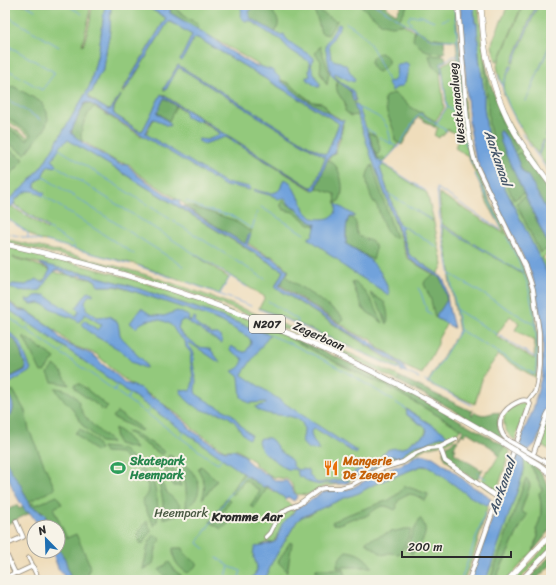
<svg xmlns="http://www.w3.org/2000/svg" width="556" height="585" viewBox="0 0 556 585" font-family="Sriracha,sans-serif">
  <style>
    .green { fill: #93c97b; stroke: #5f7a53; fill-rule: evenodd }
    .forest { fill: #76ad6b; stroke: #506c4b }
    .water { fill: #71a2db; stroke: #4e6683 }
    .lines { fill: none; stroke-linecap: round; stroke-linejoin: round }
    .stream { stroke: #71a2db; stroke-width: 1 }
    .minor-casing { stroke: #8d8473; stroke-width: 5.5 }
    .major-casing { stroke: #8d8473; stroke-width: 6 }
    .minor { stroke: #fff; stroke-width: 4 }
    .major { stroke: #fff; stroke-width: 5 }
    .minor-bridge-casing { stroke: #8d8473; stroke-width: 5.5; stroke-linecap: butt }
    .major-bridge-casing { stroke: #8d8473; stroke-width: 6; stroke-linecap: butt }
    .minor-bridge { stroke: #fff; stroke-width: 4 }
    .major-bridge { stroke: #fff; stroke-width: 5 }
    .labels { text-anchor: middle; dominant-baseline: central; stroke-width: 4; stroke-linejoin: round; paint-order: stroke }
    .shield { fill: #f7f3e8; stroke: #686764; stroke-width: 1 }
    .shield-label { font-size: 11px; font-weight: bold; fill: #2b2b2b }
    .street-label { font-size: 12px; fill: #2b2b2b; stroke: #f7f3e8 }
    .leisure-label { font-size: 12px; font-weight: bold; fill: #27864d; stroke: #f7f3e8; text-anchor: start }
    .food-label { font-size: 12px; font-weight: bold; fill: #c56008; stroke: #f7f3e8; text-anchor: start }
    .park-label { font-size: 12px; fill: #4a5a43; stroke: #f7f3e8 }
    .water-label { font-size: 13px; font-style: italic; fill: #445569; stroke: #f7f3e8 }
    .neighbourhood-label { font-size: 13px; font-weight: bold; fill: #2b2b2b; stroke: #f7f3e8 }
  </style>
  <rect width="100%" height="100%" fill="#f7f3e8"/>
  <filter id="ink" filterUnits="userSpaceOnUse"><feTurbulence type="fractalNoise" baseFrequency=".025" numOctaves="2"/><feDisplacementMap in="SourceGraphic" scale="8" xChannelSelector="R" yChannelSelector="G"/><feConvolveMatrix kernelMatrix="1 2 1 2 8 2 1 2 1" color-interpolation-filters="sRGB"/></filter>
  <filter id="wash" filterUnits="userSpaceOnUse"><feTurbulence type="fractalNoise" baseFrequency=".012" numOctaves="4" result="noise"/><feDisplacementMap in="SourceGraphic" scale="16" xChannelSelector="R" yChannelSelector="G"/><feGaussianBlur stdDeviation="0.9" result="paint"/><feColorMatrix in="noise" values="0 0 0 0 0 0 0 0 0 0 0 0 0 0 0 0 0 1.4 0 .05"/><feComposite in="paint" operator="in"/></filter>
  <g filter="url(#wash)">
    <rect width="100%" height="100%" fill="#efddbb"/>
    <!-- green -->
    <g class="green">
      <polygon points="5,5 90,5 89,18 82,45 83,46 90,22 92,5 105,5 99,49 90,85 87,91 44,163 28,183 5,203 5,180 22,161 5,147 5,123 27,137 29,135 5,119"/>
      <path d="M111,5H144L166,18L122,91L123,93H124L168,22H171L192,35L181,60H182L194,38H198L337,122L339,124L327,153L325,154L311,147L178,65L164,88V90H166L178,68H180L257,116L325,157V158L314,187H310L162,94L144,128L142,131H140L114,114C112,108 119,101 121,95H120L111,109L108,110L90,98L88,95L89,93L92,92L98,77L104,69L106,52L110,31Z"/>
      <polygon points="157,5 372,5 429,40 441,41 442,60 439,63 444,108 435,122 421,112 417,114 396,147 396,148 386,160 385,159 375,167 407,257 411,261 439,278 436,318 447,323 438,339 438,344 422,374 406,367 387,352 378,348 371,339 358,335 281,285 289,271 274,257 265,254 175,198 137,173 129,164 117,162 78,138 88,103 141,136 147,132 164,99 312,190 316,189 330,157 335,153 340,139 343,125 340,119 320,107 262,67"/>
      <path d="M408,5H455L461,59L465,119L469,147L477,170L487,194L517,253L530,283L534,300L538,339V359L536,378L498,355L483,376L475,404L427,383L459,331L449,277L451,275L442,226L524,275L442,224L439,193L505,234L488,204L468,156L455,148L457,142L460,136L447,129L443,136L441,135L439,138L434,135L438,128L434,127L447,107L442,65L454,59L458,60L456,41L429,37L399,20ZM510,316L519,323L515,330L535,341L534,359L496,336Z"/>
      <polygon points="474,5 478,5 484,55 490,129 492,140 501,171 514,200 524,193 525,196 516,203 540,252 541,253 551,246 551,251 543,257 551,273 551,281 502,182 493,154 487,131 484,106 484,92 479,56 477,23 475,23"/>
      <polygon points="508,5 522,5 499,60 496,61 492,46 493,40"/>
      <path d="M523,5H536L512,62L513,64L538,5H551V41L526,101L551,43V121L545,136H546L551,125V173L539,155L545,140H543L538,154C530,143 501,99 503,87C503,82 510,71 512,66H510L503,85L501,83L497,66Z"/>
      <polygon points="499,108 541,175 551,189 551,194 520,152 515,155 514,152 518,148 506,130 498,112"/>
      <path d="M67,139L283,271L275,287L397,365L401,368V370L297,323L259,308L265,297L194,254L229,278L219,294L210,290L135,264L74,249L47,241L39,240L5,217V212L11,206L47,229L48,227L14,204C16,199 19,197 22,194C31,187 34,191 43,196L44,194L35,187V184L43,175V173L49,166H56L52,161C56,153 60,144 67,139Z"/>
      <polygon points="383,165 427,193 434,221 416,211 434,222 439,248 443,265 438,274 411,256 409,254 401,230 404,227 414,233 399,224 380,168"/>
      <path d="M5,239C44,248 84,257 123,268C179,284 235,305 289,327L295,331L353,355L400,377L398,381C361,363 324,344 285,329C233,308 180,289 126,272C86,260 45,252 5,242Z"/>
      <path d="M5,246L115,274L197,299L274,329L278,332L341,365L385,385L461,429L453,439L447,443L426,448L403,460L389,463L369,472L376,466L386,463L391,456H392L400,458L408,450L416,445L426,444L441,436H443L428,423L407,409V415L426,428V432C423,438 417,438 411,442C409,444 407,447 404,448C398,450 391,447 386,451C379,457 382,459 371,461L369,464L363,468L356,471L349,482L323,487L307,495L296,494L291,483L287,479L273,477L255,465V462L237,450H224L193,429L190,425L184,419L152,396L137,389L120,376L96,354L71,345L55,330L28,311L19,309L5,298ZM13,257L71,271L84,273L131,286L217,315L270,335L219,321L210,317L157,298L119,287L110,286H99L95,280L58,273L29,262L13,258Z"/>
      <path d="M5,307L64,347L237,468L243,473V474L267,488L268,487L271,491L280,494L293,507H295V510L283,524L274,542L265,543L264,544L258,546L253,553C257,567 261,568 250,580H74L58,527L28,500L16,410L5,385Z"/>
      <path d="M521,403C525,403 525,405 526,408L515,440C507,435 501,424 505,414C508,409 515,405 521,403Z"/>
      <polygon points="551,411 551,450 538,444 548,415"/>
      <polygon points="504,447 510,451 497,491 493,493 482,484 481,480 487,471 489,472"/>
      <polygon points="524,460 528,461 532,464 532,468 542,488 542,490 539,493 541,502 541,515 539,525 536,530 538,535 538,537 535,542 534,550 507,580 495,580 520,527 526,515 521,511 530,484 526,478 490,580 486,580 520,483 524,470"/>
      <polygon points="421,466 434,468 487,505 488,505 475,551 464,580 264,580 271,564 297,521 303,516 309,515 317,510 375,484"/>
      <polygon points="551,541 551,547 519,580 513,580"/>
    </g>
    <!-- forest -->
    <g class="forest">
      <path d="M252,5H272L273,6C271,19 284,16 275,33L250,18L249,12L251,9Z"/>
      <polygon points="360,5 387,5 387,8 396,14 402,5 408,5 399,20 405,23 402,25 391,26 382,24"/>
      <polygon points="173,7 198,24 199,27 197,29 170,13 170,8"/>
      <polygon points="313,7 336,21 337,20 337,21 328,35 321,33 318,21"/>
      <path d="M415,29L429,37L444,40L445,53C427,52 426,53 413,40Z"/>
      <polygon points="320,46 329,72 327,85 320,72 321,61 315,54"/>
      <path d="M380,53C394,58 388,67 378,72C368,67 369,56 380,53Z"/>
      <polygon points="429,55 445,56 446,61 441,63 442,74 432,66"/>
      <polygon points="484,55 489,79 499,108 498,112 506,130 518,149 514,152 503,132 501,131 499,132 505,152 524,193 514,200 501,171 492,140 490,129 489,126"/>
      <path d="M281,80C295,84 300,96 311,101C316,103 320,102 324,104L330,114L303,99L281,81Z"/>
      <path d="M337,80L351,92L358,115L351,116L345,111C345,108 346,104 344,101C343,99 341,99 340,96C336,92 336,85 337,80Z"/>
      <polygon points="13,86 41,102 47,112 48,119 45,129 28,151 25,154 5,141 5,126 27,140 31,135 30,133 5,116 5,90"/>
      <polygon points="393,93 397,95 411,107 437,122 434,127 418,117 402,145 395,141 394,131 387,113 384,99 385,97"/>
      <polygon points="164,98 176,106 169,121 157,112"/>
      <path d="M88,103L95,106C86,114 79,130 82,142L72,135V129L84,105Z"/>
      <path d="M368,132L376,136C378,142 383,151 377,155V157L379,158L383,157L386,160L382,163L378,160Z"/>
      <polygon points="5,147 24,159 16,169 5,180"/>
      <path d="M520,152L551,194V211L550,210L547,212L528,176C521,171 519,163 515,155Z"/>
      <path d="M327,160C328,160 333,162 333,163C341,169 345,191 340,199C339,201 337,203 336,204L335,194L317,188Z"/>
      <path d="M372,165L396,238C384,239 381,214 377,206C376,204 374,202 373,201C370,195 367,186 367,180C366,175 369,169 372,165Z"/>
      <polygon points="525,196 546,240 551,246 541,253 540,253 516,203"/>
      <polygon points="283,201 288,204 292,207 298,209 311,222 314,223 316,224 316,226 309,224 293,212 284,210 281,207 281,202"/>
      <polygon points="184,206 190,206 234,220 248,230 252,230 250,234 249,234 245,244"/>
      <path d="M349,217C360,221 354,226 357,233C363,244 382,234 373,260L359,251L346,244V226Z"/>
      <path d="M434,275C444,278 445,290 447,300L437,316L435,318L431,300L424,284C425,279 429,277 434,275Z"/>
      <polygon points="285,276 340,314 342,317 343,319 339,323 280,285"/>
      <path d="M354,282C367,289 376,309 383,323L363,309L353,285L352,283Z"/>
      <path d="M370,293L384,302C387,307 389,318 387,324L381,310Z"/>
      <polygon points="274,329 356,366 418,397 505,446 499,456 496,454 497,451 467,432 464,436 462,434 459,439 458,439 463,431 461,429 385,385 341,365 278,332"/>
      <polygon points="5,333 15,340 18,345 26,367 25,369 5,380"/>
      <polygon points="23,336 55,358 48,367 45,371 41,372"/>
      <path d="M54,365C61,370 65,377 69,385L55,382H52L48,373Z"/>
      <path d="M400,377L471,411L473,410L471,415L472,416L475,412C487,419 491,410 500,413C496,425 498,431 505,440L443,404L398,381Z"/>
      <path d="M80,384L100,400L108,407L104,411C99,407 94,402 88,399C82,394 77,393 74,385Z"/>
      <path d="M55,388C63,388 72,392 77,399C79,401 79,405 80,407C82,412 85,417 89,421C96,429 104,435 112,442L111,443L100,442L96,437L83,426L72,408L60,396Z"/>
      <path d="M13,390L25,411L29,430L55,489L28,502L20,484L10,469L5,458V420C18,410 13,406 7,393Z"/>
      <polygon points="117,412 142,429 141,431 114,418 113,417"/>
      <path d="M115,428C124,433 131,440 136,449L118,444L115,434Z"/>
      <polygon points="80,429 95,440 100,449 96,452 75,433"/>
      <path d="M126,431C141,435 153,444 165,452L162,455L134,437Z"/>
      <polygon points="456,440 458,441 453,448 456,449 454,453 481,470 482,469 483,469 476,481 446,460 443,453 444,448"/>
      <polygon points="102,447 123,449 137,463 131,465 121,453 105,452"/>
      <path d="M169,455C184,463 207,478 196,498C194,503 190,506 186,510C187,488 187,471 168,457Z"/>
      <path d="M165,462C174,467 179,476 181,486H174L168,474L162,467Z"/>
      <path d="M532,464L540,471L549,486L551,493V528L543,539L534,550C534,543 538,539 538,536C538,533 537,532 536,530C542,518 542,505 539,493L542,490V488L532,468Z"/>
      <path d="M201,466L217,480L207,494L202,499C207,486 204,481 198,469Z"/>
      <path d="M140,468C144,471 149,475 152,479C156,487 160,513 157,521C157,522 154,526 154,526L142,501C157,488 143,482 139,470Z"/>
      <polygon points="243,473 263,487 267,486 268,487 254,508 250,506 260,491 245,480 233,495 230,493"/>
      <polygon points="526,478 528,480 530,486 521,511 527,515 520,527 495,580 490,580"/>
      <path d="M162,482C164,492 173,498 180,505V514L163,519V501L159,483Z"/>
      <path d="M405,486L428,494V495L425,501C416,495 408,490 399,500C397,503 396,504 397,508L395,510C391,508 387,506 383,506C376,507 372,513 366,516C362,518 358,518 354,518C347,520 339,526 333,524L332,522L344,516L389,500L399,493Z"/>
      <polygon points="57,496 62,504 54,508 54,510 67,538 76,534 90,565 87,580 71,580 65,559 58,548 58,527 48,527 47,520 42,511 33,508 30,504 33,503 36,505"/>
      <polygon points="226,498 230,501 218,520 221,521 228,518 228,524 221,529 210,522"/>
      <polygon points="17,505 19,509 23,507 25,511 30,513 5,525 5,511"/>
      <path d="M420,518C432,533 421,543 412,554L405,549Z"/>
      <path d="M147,521L151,531L142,545C134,535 140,529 147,521Z"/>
      <polygon points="405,529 412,529 403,548 399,554 389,553 383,555 366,543 366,541 391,532"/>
      <path d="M155,534L160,539L156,549L153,564L149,567L143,570C143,565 145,561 146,556C148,545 147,543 155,534Z"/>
      <polygon points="290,542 292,543 287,573 284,568 278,562"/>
      <path d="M173,548H183L185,554L198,564L188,573C178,568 172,559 173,548Z"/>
      <path d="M346,551C357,552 366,557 372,567H337C337,561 341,555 346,551Z"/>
      <polygon points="551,555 551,565 535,580 527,580"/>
      <path d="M169,562L175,571L181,575L180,577C171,580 164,578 159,570Z"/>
      <polygon points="316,569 344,569 347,580 316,580"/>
    </g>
    <!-- water -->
    <g class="water">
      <path d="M105,5H111L110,31L106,52L104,69L98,77L92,92L89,93L88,96L90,99L108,110L111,109L120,95L121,96C118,101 111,108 114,114L137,130L142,131L144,128L161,94L310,187H313L315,185L325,158V157L257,116L180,68H178L167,88L166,90H164V88L178,65L311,147L325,154L327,153L339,124L337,122L198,38H194L182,61L180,60L192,35L171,22H168L124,92L123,90L166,18L144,5H155L164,10L167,7L170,8V13L211,37L227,49L255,66H259L272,70L280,78L281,81L303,99L340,120H344L342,124L340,136L338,139L334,153L328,158L316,189L314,190L226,137L207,143L205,145L197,140L199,139L207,140L219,135L220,133L201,120L195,121L186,117L184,110L164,98L157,113L170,123V126C163,126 159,119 153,119L146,131V134L227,184L230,183L250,187V190L232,186L229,187L225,186L88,102L84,104L72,129L71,133L83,143L119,164L128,165L137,175L173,199L179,200L180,205L245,244L249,234H251L247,245L266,256L272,257L288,271L279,286L357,336L369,341L379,350L389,354L404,367L406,372L401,371V368L398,364L275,287L283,271L245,247L68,140C60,144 57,153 52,160L57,165L55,167C46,163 45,171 42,177C40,179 37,181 35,184V187L45,194L43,196L33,191H27L16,199L14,204L9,208L5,212V203L28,183L44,163L87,91L90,85L99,49Z"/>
      <path d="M238,5H252L251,9L249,12L250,18L278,34L280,35L284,34C286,43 307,52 314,58V60L311,63C312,71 315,77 320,84V87H317L306,79V77H309L310,76L309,71L310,64L307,60L298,55L289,49L280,39L270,34L251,21H245L240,16C241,11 244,10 238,6Z"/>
      <polygon points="460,5 474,5 475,23 477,23 479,56 484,92 484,106 487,131 493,154 502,182 551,281 551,405 550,408 547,410 540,433 536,443 529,450 528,450 524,460 524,470 520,483 486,580 470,580 525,428 533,410 542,374 543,336 540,314 534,283 532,275 487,184 475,156 469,123"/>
      <polygon points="338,24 341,25 329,45 331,58 333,60 340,62 347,66 350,72 354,77 355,80 354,82 348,80 335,73 334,74 336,78 353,91 356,101 353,101 351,92 331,75 325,46"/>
      <path d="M404,62L407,63L409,65L405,83L402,86L396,88L392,91L387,82C389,81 391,82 393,81C398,78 396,69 396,65H400Z"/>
      <path d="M354,104H357L359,108L377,160L383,165L380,168L399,225L404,227L401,230L409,254L411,256L442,277C448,286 446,292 448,302C449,311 452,319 454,328L436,318L437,316V313L440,311L447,300L442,281L439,277L411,260L408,256L372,159Z"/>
      <path d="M499,131H501C511,141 516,156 521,169L523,172L528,176L547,211L550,210L551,211V246L546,240L507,157L501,142Z"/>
      <path d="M284,179L287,180L291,183L297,195L301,200L304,210L312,218C323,220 339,220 336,204L354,215V217H349C345,226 346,235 346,244C363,254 377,262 385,281C387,287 390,291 389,296L383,291L354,273L342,265L338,260L328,254L325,250L309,239V237H311L313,235L316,224L314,223L311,222L299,212L298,209L290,205L285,199H278L273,196L254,191V189C261,192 275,196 280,189C282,185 282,182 284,179Z"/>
      <path d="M40,263L71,271L84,273L131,286L217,315L270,335L267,338L242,374V375L358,452L356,454L314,428L311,431C311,439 316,444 320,450C312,450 305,449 302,441C314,404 268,423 255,407L266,404V402L249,403L241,397L239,377L232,371C238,369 242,366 243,359L230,350V347L231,346L232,347L243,352H246L251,343L250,339L248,337L224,323L210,317L118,286H98L95,280L79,275L72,276L58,270C52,271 44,284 41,290C31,292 19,291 9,288L11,285L13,284L26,285L36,279L42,282L44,281L50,270L48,268L41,265Z"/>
      <polygon points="89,292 93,293 93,295 88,296 85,301 86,309 97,317 109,316 115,320 118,323 120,335 122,338 132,348 136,354 143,360 147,367 145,368 132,362 120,350 95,336 88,331 84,326 82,324 84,320 98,330 102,325 85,314 79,322 73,318 61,314 45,305 40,303 32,304 27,302 26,299 31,300 35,296 45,295 76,316 79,311 76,308 87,293"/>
      <polygon points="5,300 19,310 27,311 53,329 59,337 71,346 91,354 98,359 102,364 113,372 125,383 140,388 150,397 152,398 158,399 167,408 186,423 191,430 220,449 226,451 233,450 236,451 245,456 249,463 270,477 277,481 287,481 297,497 294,501 288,497 286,499 267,486 263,487 64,347 5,307"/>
      <path d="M141,308L150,314L154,315L164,316L177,311L189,316L188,320L190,321H192L194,317L196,318L195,322L198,326L211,334H218L220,336L222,341L221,343L185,320H183L180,322L178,328L182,335L193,342L198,347L208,348L211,350L221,363L217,361L190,343H188V344L194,353L193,363L196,381L195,390L196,394L212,404L230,413L233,415L241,426L251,435L249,439C240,434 238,423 230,418C224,413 216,413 209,412C198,410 184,401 180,390V389L190,391C195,381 192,373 191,363C190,359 191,356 191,353L186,347L185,341C183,339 180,338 178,335C175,332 174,328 171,325C161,317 144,318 136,328L130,323Z"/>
      <polygon points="5,328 20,342 31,369 29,372 5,386 5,380 25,370 26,367 18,345 15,340 5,333"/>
      <path d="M5,388C11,400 20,410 5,420Z"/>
      <path d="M406,409L442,431L449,437L447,438L441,436L426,444L416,445L408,450L400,458L392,456H391L386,463L376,466L369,472L358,477L354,473L355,471C361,469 367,467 371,461C382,459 379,457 386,451C391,447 396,449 402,448C407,448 408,444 412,442C416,439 420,438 423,436C426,434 426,433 427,430L426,428L407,415Z"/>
      <path d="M261,438H269L273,441L280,451L288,457L291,460L294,467L298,470L301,469L308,470L310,476L316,482L319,483L337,480H347L349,481L350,482L343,484L326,483L319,485L308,482L302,477L300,478L299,477L297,471C292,468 292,470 288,469C285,469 282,465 280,464C271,458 259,451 258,441Z"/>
      <path d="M420,454L425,455L433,457L452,470L470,485L487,495L491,499L488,505H486L469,496L433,469L428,466H421L375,484L359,493L342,499L300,518L297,521L271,564L268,573L264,580H249C267,566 248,561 255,547C262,544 270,545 276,541L282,524L295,511V507H299L300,505L302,506L323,492L330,491L344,490L352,488L381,472L403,464L417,455Z"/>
      <polygon points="5,458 10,469 20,484 26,497 31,506 45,514 48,527 40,527 30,513 25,511 13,490 5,468"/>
      <polygon points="58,548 65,559 71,580 67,580 58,568 52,551 58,551"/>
    </g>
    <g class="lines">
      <!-- stream -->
      <g class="stream">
        <polyline points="26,5 35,10"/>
        <polyline points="67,5 82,14"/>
        <polyline points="375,5 433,40 457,40"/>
        <polyline points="454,5 459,56"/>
        <polyline points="5,15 59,47"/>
        <polyline points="442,21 448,18"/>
        <path d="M346,23C370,35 378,58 388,81"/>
        <path d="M415,29C413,25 410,23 408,19L410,16H422L434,21"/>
        <polyline points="5,44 54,72 54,74 42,90 5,68"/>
        <polyline points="5,57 11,48"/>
        <polyline points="513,62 537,5"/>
        <polyline points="498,75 509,106 520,128"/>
        <polyline points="502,86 511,66"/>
        <polyline points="5,98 41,120"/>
        <polyline points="526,101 551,42"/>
        <polyline points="447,107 461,115"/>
        <path d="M359,108C380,117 388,118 391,144"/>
        <polyline points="436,124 447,107 441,63 454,56 459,57 462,115 464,133"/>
        <polyline points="366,128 375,134"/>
        <polyline points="522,134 551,175"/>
        <polyline points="546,136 551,123"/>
        <polyline points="379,137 397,147"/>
        <polyline points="465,141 472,164"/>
        <polyline points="59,149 265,279"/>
        <polyline points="538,155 544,141"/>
        <polyline points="377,160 426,191"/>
        <polyline points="382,164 398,147 418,115 421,114 447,131"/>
        <polyline points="55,165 247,287"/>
        <polyline points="475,174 489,201 501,227"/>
        <polyline points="42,176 183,266"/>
        <polyline points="389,194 431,220"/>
        <polyline points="42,195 134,254"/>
        <polyline points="186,201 204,209 232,216 252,229 257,212"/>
        <polyline points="13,205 74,245 74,248"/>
        <polyline points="261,207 304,234"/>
        <polyline points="5,217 28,233 28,237"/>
        <polyline points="399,224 439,248"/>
        <polyline points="441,225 524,274"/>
        <polyline points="5,233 41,241"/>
        <polyline points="46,241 130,264"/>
        <polyline points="138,266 178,280"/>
        <polyline points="450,274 535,325"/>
        <polyline points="184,281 251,306"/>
        <polyline points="418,288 421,293 427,311 431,314"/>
        <polyline points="220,294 230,277"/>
        <polyline points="268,301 298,320 297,324"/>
        <polyline points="259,309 297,324 419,378"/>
        <polyline points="457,310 536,358"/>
        <polyline points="5,315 97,378 209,458 218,463 222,458"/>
        <polyline points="26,329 29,325"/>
        <polyline points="460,330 440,222 437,188 501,230"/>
        <path d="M270,335C318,354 363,381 406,409"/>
        <polyline points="61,352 63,349"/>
        <polyline points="425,381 472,405"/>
        <polyline points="428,383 460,330 534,374 536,373 537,342 534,315 528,285 519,262 507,237"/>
        <polyline points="114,390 117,386"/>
        <polyline points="127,399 130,394"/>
        <polyline points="148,413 151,408"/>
        <polyline points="181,437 185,431"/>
        <polyline points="477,473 486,479"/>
        <polyline points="205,549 199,544 198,542 229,495 246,475"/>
        <polyline points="217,558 229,566 225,580"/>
        <polyline points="230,567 241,571 238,580"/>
        <polyline points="461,580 485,513"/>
      </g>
    </g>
  </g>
  <g filter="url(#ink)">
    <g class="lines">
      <!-- minor casing -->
      <g class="minor-casing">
        <g id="minor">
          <path d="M458,5C460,30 462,54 464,79C466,110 467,135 476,165L525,266L533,289L539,332V365L537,383L535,392L528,401"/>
          <path d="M513,443C509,441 505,438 503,435C495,421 504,409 516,403C520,401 523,399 528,401"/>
          <polyline points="440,447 445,461 497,497"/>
          <polyline points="528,452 551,465"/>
          <polyline points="534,452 547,415 551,408"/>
          <polyline points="266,537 270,533 278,517 282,513 287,509 299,504 320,489 325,488 340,488 351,485 380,469 403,462 416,453 428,448 440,447 456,439"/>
          <polyline points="5,545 23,537 16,521"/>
          <polyline points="5,552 15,573"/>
          <polyline points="29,558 39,580"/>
          <polyline points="5,578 15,573 18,573 33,566"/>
          <polyline points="469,580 529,407 530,404 528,401"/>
          <polyline points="521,580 551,549"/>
        </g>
      </g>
      <!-- major casing -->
      <g class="major-casing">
        <g id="major">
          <path d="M481,5C482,21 483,38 486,54C493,88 506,121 526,150C534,162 543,174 551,185"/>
          <path d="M5,244C146,275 283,324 411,391C445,409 479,427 511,448"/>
          <polyline points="526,457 539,465 551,474"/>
          <polyline points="508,580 551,534"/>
        </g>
      </g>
      <!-- minor -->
      <use href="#minor" class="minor"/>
      <!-- major -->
      <use href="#major" class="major"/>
      <!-- minor-bridge casing -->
      <g class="minor-bridge-casing">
        <polyline id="minor-bridge" points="513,443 528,452"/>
      </g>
      <!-- major-bridge casing -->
      <g class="major-bridge-casing">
        <polyline id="major-bridge" points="511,448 526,457"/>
      </g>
      <!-- minor-bridge -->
      <use href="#minor-bridge" class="minor-bridge"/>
      <!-- major-bridge -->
      <use href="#major-bridge" class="major-bridge"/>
    </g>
  </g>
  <!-- icons -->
  <defs>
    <g id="stadium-bare" transform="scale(1.2)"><path d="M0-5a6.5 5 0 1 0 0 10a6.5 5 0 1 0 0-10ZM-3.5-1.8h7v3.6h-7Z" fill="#2e9e5b" stroke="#f7f3e8" stroke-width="2.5" paint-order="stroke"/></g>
    <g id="restaurant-bare" transform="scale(1.2)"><path d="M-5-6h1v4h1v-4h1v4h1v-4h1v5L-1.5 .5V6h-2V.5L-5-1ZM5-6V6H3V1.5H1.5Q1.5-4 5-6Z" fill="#e8710a" stroke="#f7f3e8" stroke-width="2.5" paint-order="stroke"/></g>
  </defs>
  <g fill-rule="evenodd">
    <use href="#stadium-bare" x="118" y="468"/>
    <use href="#restaurant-bare" x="331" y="468"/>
  </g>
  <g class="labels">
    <!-- shield labels -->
    <rect class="shield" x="249" y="315" width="36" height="18" rx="3"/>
    <g class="shield-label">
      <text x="267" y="324">N207</text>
    </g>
    <!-- street labels -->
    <g class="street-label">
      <text transform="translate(457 103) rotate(-96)">Westkanaalweg</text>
      <text transform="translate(319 336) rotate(24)">Zegerbaan</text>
    </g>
    <!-- leisure labels -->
    <g class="leisure-label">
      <text x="130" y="461">Skatepark<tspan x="130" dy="14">Heempark</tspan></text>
    </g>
    <!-- food labels -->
    <g class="food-label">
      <text x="343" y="461">Mangerie<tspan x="343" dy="14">De Zeeger</tspan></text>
    </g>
    <!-- park labels -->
    <g class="park-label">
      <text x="181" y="513">Heempark</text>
    </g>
    <!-- water labels -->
    <g class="water-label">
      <text transform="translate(498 158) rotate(71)">Aarkanaal</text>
      <text transform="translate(502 486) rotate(-71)">Aarkanaal</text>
    </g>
    <!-- neighbourhood labels -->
    <g class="neighbourhood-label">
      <text x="247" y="516">Kromme Aar</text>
    </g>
  </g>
  <!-- margin -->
  <rect width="556" height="585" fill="none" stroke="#f7f3e8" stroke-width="20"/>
  <!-- north arrow -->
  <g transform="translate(46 539) rotate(337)"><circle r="19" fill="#f7f3e8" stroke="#a5a39c"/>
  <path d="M0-3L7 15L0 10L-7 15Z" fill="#1f6fb2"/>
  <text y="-6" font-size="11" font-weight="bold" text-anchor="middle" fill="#2b2b2b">N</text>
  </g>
  <!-- scale -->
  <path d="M402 551v6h109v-6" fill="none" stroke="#2b2b2b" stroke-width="2"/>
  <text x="408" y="551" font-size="12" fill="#2b2b2b" stroke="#f7f3e8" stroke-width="3" paint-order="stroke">200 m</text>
</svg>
